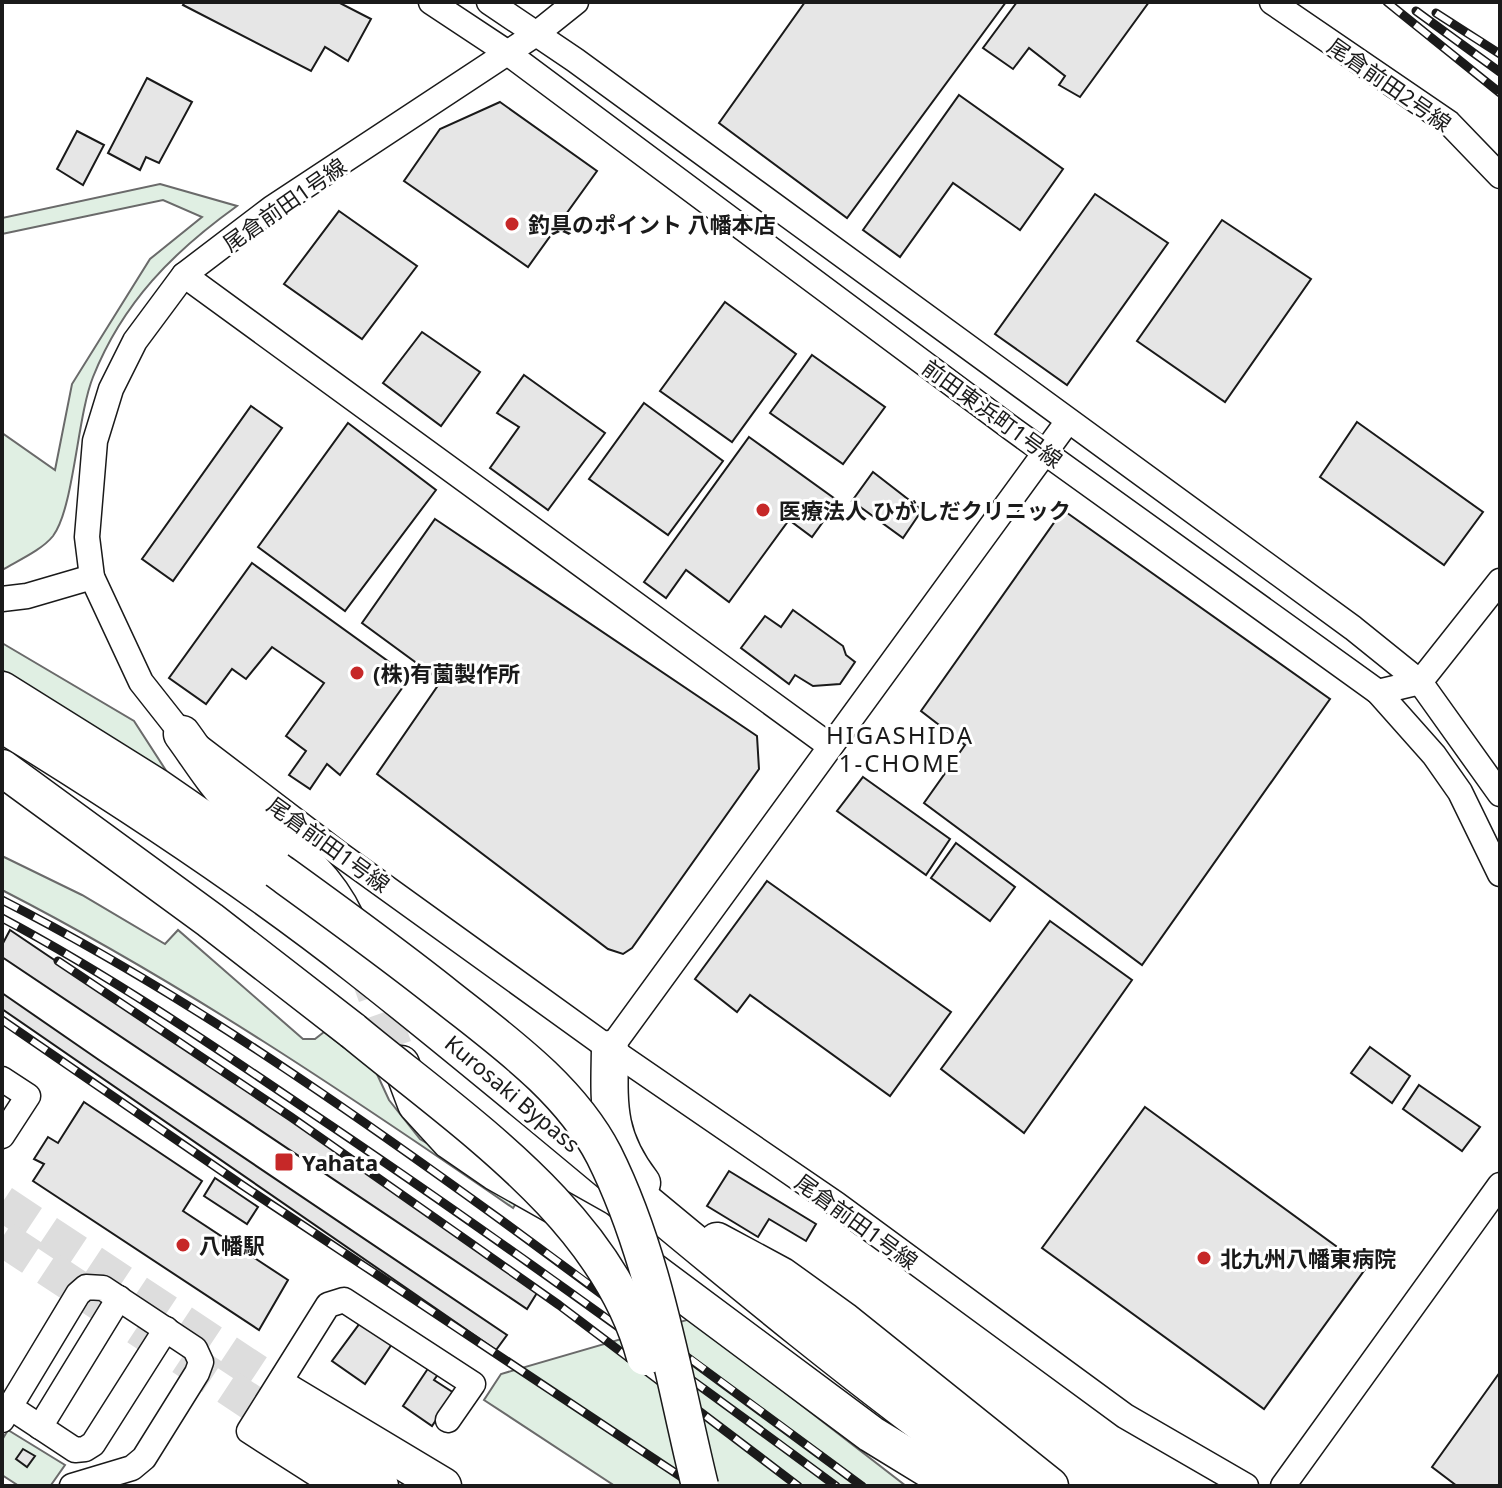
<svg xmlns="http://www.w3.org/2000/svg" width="1502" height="1488" viewBox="0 0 1502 1488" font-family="'Noto Sans','Noto Sans JP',sans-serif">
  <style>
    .green { fill: #e0efe3; stroke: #6a6a6a; stroke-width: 2 }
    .building { fill: #e6e6e6; stroke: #1a1a1a; stroke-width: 2 }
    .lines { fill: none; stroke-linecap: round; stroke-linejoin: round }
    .highway-tunnel { stroke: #ddd; stroke-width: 36; stroke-dasharray: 36 18; stroke-linecap: butt }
    .minor-casing { stroke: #1a1a1a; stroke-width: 27 }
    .highway-casing { stroke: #1a1a1a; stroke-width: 39 }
    .minor { stroke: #fff; stroke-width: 24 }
    .highway { stroke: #fff; stroke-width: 36 }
    .rail-casing { stroke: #1a1a1a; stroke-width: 9 }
    .rail { stroke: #fff; stroke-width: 6; stroke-dasharray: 18; stroke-linecap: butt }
    .highway-bridge-casing { stroke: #1a1a1a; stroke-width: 39; stroke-linecap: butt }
    .highway-bridge { stroke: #fff; stroke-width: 36 }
    .poi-dot { fill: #c62828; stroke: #fff; stroke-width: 3 }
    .labels { text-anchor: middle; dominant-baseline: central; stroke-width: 6; stroke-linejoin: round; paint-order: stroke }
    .street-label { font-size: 22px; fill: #1a1a1a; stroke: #fff }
    .poi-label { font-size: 22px; font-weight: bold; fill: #1a1a1a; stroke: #fff; text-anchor: start }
    .neighbourhood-label { font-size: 24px; letter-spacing: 2px; fill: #1a1a1a; stroke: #fff }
  </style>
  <rect width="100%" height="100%" fill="#fff"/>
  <!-- green -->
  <g class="green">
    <path d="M160,184L237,206C173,252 123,302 93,377C77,417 74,508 53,536C42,550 17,561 2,570V433L55,470L72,384L150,259L202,217L163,200L2,234V218Z"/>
    <polygon points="2,643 134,721 167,772 2,670"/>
    <path d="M2,856L82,895L165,944L178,930L303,1039H315L324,1032L376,1072L389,1100L420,1139L519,1199L513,1208C347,1094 181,982 2,890Z"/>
    <polygon points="690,1319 906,1486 615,1486 484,1400 501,1374"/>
    <polygon points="8,1430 65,1465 51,1485 19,1486 2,1475 2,1440"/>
  </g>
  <!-- building -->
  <g class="building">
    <polygon points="185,2 338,2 371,19 348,61 325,47 311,71 183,5"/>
    <polygon points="805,2 1006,2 847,218 719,123"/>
    <polygon points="1017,2 1149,2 1080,97 1059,85 1065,76 1029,48 1013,69 983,48"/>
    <polygon points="147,78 192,102 159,163 146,157 140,170 108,153"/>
    <polygon points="959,95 1063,169 1020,230 953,183 900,257 863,230"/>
    <polygon points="500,102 597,171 528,267 404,181 440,129"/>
    <polygon points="77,131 104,145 83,185 57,169"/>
    <polygon points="1095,194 1168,243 1067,385 995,334"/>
    <polygon points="339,211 417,266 362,339 284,284"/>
    <polygon points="1222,220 1311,279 1225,402 1137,341"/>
    <polygon points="725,302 796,354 732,442 660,391"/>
    <polygon points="422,332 480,372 441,426 383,383"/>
    <polygon points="812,355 885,407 843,464 770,413"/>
    <polygon points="524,375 605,433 548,510 490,468 519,427 497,413"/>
    <polygon points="644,403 723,461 668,535 589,479"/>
    <polygon points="251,406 282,428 173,581 142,559"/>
    <polygon points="1357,422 1483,512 1444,565 1320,477"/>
    <polygon points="348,423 436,490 345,611 258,547"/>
    <polygon points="749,437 838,501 812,537 789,520 729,602 686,570 666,598 644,582"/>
    <polygon points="873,472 922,510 903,538 852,501"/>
    <polygon points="1063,510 1330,699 1142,965 924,803 965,745 921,711"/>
    <polygon points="435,519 757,736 759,769 632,948 623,954 608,949 377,774 441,681 362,623"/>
    <polygon points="252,563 410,677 340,775 327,764 310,789 289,775 306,751 286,736 324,683 272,647 246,679 232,669 206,704 169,678"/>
    <polygon points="793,610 843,646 846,655 855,662 840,684 813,686 795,675 789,684 741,648 765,616 781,627"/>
    <polygon points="863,777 950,839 926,875 837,811"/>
    <polygon points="956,843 1015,887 990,921 931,878"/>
    <polygon points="767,881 951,1012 890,1096 750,995 737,1012 695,979"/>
    <polygon points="1050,921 1132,980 1024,1133 941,1069"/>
    <polygon points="10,930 540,1288 527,1309 2,957 2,945"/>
    <polygon points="2,993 99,1060 507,1335 496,1350 2,1009"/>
    <polygon points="1370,1047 1410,1076 1392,1103 1351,1073"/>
    <polygon points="1419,1085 1480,1127 1462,1151 1403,1109"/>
    <polygon points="84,1102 202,1181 183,1211 288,1280 259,1330 33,1181 44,1164 34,1159 48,1137 58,1143"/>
    <polygon points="1145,1107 1366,1268 1264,1409 1042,1248"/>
    <polygon points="729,1171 816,1224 806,1241 769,1219 758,1237 707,1206"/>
    <polygon points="215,1178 258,1207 247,1224 204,1196"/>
    <polygon points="363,1319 394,1341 365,1384 332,1361"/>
    <polygon points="429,1367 439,1373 434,1380 454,1393 432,1426 403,1406"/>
    <polygon points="1500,1372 1500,1486 1457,1486 1432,1467"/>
    <polygon points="23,1449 35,1456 27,1467 16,1459"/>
  </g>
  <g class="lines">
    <!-- highway-tunnel -->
    <g class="highway-tunnel">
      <polyline points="364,962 394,1047"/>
      <polyline points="2,1203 288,1393"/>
      <polyline points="2,1238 270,1415"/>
    </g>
    <!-- minor casing -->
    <g class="minor-casing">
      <g id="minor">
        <polyline points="431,2 505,51 1011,428 1378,692 1434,755 1460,792 1500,874"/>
        <polyline points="489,2 575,60 1353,628 1420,682 1500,794"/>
        <polyline points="576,2 536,34 272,208 184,275 135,341 111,389 95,441 87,537 92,577 141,682 182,734 338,853 610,1049 836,1204 1125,1416 1246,1486"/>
        <polyline points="1272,2 1449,123 1500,176"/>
        <polyline points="184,275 830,746"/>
        <polyline points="2,599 27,596 92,577"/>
        <polyline points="1378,692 1420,682 1500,581"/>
        <polyline points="610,1049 1068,421"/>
        <polyline points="2,1079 28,1096 2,1136"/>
        <polyline points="10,1407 75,1450 85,1449 93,1444 166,1329"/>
        <polyline points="2,1420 78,1294 86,1287 103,1288 195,1349 201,1362 197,1373 144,1458 132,1468 72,1486"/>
        <polyline points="40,1427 119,1298"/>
        <polyline points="335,1486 249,1431 328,1305 344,1300 473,1384 448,1420"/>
        <polyline points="1283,1486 1500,1185"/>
      </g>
    </g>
    <!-- highway casing -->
    <g class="highway-casing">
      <g id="highway">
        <polyline points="2,690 157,787 277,870"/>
        <path d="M2,724C124,799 245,878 358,967C576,1138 781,1326 1007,1486"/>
        <path d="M182,734C199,757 215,784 235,803C276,840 322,867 346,919"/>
        <polyline points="2,768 210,920 353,1031"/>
        <path d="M610,1049C609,1105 606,1136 642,1183"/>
        <polyline points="401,1064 416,1104 450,1141 495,1172 596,1229 871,1434 956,1486"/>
        <polyline points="717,1241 782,1276 843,1320 1050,1486"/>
        <polyline points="288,1393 443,1486"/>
        <polyline points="270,1415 380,1486"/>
      </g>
    </g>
    <!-- minor -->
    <use href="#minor" class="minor"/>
    <!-- highway -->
    <use href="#highway" class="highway"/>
    <!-- rail casing -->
    <g class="rail-casing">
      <g id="rail">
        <polyline points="1387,2 1500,93"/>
        <polyline points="1416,11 1500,72"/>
        <polyline points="1436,13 1500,54"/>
        <path d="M2,900C178,990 341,1104 501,1220C622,1308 742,1397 862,1486"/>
        <path d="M2,918C109,975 209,1043 309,1111C488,1231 663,1358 836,1486"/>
        <polyline points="58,961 291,1117 559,1305 798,1486"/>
        <polyline points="2,1020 242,1185 695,1486"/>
      </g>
    </g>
    <!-- rail -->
    <use href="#rail" class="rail"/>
    <!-- highway-bridge casing -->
    <g class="highway-bridge-casing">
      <g id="highway-bridge">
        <path d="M277,870C335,912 392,953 447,997C504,1042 570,1089 604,1155C655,1257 673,1376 700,1486"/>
        <path d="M353,1031C460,1120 608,1216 645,1357"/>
      </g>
    </g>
    <!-- highway-bridge -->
    <use href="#highway-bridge" class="highway-bridge"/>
  </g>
  <!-- markers -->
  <g class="poi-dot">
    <circle cx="512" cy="224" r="8"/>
    <circle cx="763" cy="510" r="8"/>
    <circle cx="357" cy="673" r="8"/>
    <rect x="274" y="1152" width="20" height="20" rx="4"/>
    <circle cx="183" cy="1245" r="8"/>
    <circle cx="1204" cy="1258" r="8"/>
  </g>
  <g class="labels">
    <!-- street labels -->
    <g class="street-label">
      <text transform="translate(1390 84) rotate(35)">尾倉前田2号線</text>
      <text transform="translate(284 204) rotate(-35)">尾倉前田1号線</text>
      <text transform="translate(993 413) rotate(36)">前田東浜町1号線</text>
      <text transform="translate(329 844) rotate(36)">尾倉前田1号線</text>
      <text transform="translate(513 1093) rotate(40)">Kurosaki Bypass</text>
      <text transform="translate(857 1221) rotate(36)">尾倉前田1号線</text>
    </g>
    <!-- poi labels -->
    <g class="poi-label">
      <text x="528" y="224">釣具のポイント 八幡本店</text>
      <text x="779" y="510">医療法人 ひがしだクリニック</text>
      <text x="373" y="673">(株)有薗製作所</text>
      <text x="302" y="1162">Yahata</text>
      <text x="199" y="1245">八幡駅</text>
      <text x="1220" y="1258">北九州八幡東病院</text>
    </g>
    <!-- neighbourhood labels -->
    <g class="neighbourhood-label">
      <text x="900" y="734">HIGASHIDA<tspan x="900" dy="28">1-CHOME</tspan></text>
    </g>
  </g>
  <!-- border -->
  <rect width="1502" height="1488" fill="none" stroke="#1a1a1a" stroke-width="8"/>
</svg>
